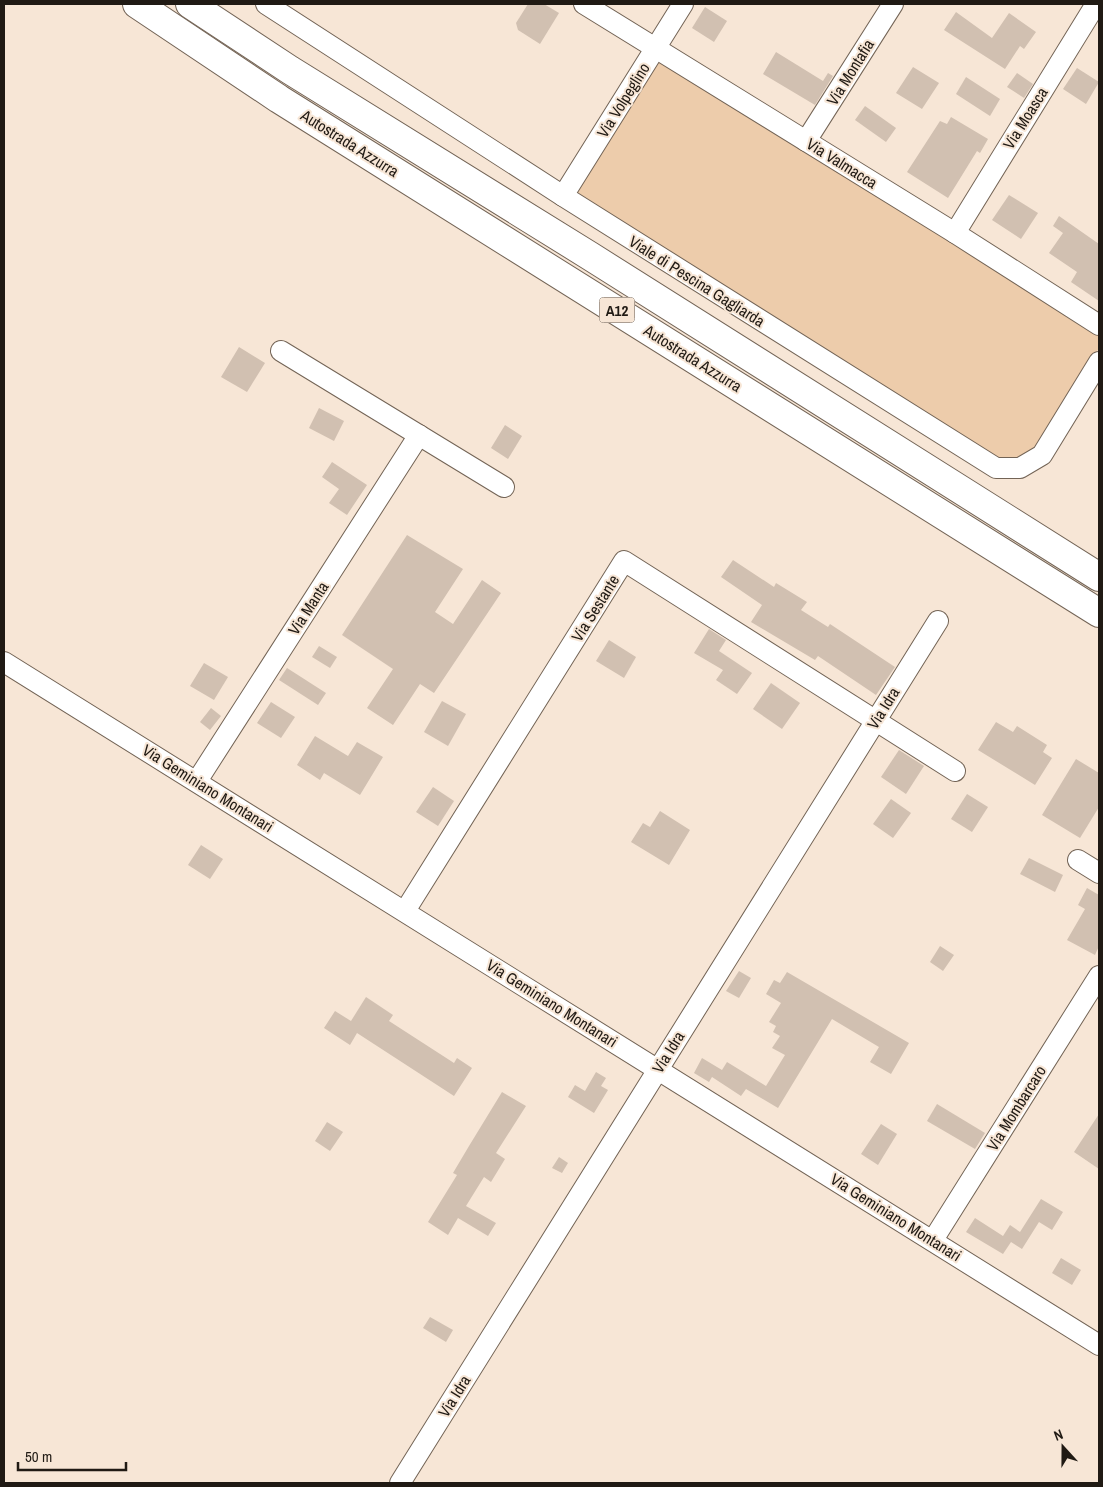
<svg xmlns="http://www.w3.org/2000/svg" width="1103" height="1487" viewBox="0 0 1103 1487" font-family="'Archivo Narrow',sans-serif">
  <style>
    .green { fill: #edccab }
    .building { fill: #d1c0b1 }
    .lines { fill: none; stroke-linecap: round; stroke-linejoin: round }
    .minor-casing { stroke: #736456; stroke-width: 22 }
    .highway-casing { stroke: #736456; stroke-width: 30 }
    .minor { stroke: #fff; stroke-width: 20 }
    .highway { stroke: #fff; stroke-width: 28 }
    .labels { text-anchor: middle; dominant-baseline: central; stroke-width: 4; stroke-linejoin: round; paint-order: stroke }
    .shield { fill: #f7e6d6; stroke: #60574e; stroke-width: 1 }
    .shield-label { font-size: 15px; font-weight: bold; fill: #201a14 }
    .street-label { font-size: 16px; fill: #201a14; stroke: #f7e6d6 }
  </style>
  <rect width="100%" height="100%" fill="#f7e6d6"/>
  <!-- green -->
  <polygon class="green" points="660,59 1099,332 1099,348 1037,446 1019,458 1000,462 574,194"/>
  <!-- building -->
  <g class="building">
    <polygon points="528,4 544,4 559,13 540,44 518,30 516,23"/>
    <polygon points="705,7 727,21 714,42 692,28"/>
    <polygon points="956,12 992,38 1009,13 1036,32 1024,49 1020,46 1005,69 944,30"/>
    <polygon points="776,52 823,81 828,73 833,76 815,105 763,74"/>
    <polygon points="913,67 939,83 922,109 896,93"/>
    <polygon points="1077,68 1099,82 1086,104 1063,89"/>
    <polygon points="1017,73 1033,84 1024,98 1007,87"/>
    <polygon points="966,77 1000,99 990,116 956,94"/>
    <polygon points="865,106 896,128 886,142 855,120"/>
    <polygon points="951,117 988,139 980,153 977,151 948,198 907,172 940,121 947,124"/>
    <polygon points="1009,195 1038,213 1021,239 992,220"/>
    <polygon points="1059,216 1099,244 1099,301 1071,282 1077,272 1049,253 1063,233 1053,226"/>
    <polygon points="239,347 265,363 247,392 221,377"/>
    <polygon points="319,408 344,421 334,441 309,428"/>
    <polygon points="505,425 522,436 508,459 491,448"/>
    <polygon points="332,462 367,485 347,515 329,503 339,489 322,477"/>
    <polygon points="407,535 463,569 435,612 453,624 482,580 501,593 434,693 420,684 393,725 367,708 393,669 342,635"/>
    <polygon points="733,560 774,587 776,583 807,602 801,610 828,627 830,624 895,667 876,695 818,656 815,660 751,622 762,605 721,577"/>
    <polygon points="709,629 726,640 719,651 752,673 737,694 716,680 723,670 694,653"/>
    <polygon points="609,640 636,657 624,678 596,661"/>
    <polygon points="319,646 337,657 330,668 312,657"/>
    <polygon points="204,663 228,677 214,700 190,686"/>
    <polygon points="287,668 326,693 318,705 279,680"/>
    <polygon points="771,683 800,703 782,729 753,709"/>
    <polygon points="442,701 466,714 448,746 424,732"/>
    <polygon points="271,702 295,717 281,738 257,723"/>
    <polygon points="211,708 221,716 210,730 200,722"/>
    <polygon points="996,722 1013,732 1017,726 1047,745 1043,752 1052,758 1035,785 978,750"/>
    <polygon points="315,736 348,756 357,742 383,757 360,795 324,773 320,780 297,765"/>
    <polygon points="899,750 924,766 906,794 881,777"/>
    <polygon points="1076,759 1099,773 1099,807 1080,838 1042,815"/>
    <polygon points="433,787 454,801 438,826 416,812"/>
    <polygon points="967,794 988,807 972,832 951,819"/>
    <polygon points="891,799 911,813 893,838 873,824"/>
    <polygon points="660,811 690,830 669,865 631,842 643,823 650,827"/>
    <polygon points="201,845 223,859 210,879 188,865"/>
    <polygon points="1029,858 1063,875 1055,892 1020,874"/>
    <polygon points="1087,888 1099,895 1099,946 1095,955 1067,940 1085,909 1078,905"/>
    <polygon points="940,946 954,955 943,971 930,962"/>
    <polygon points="739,971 751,978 739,998 726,991"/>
    <polygon points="787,972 909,1043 891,1074 870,1062 879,1047 832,1019 778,1108 746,1089 741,1096 712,1077 709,1082 694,1073 702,1058 722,1070 727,1062 766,1086 785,1055 772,1048 780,1036 773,1032 776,1026 769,1022 781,1003 766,994 774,980 780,983"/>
    <polygon points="366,997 393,1015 389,1021 454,1063 457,1058 472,1068 454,1096 357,1033 350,1045 324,1028 335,1011 351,1021"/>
    <polygon points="596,1072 606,1078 601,1086 608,1090 594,1113 568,1097 575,1085 585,1091"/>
    <polygon points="502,1092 526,1106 496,1153 505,1159 491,1182 484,1177 466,1206 496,1223 488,1236 458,1218 448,1235 428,1222 457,1175 453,1173 469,1146"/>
    <polygon points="937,1104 985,1133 975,1149 927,1121"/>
    <polygon points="1099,1114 1099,1169 1074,1152"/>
    <polygon points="327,1122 343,1132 330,1151 315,1141"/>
    <polygon points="881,1124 897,1134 878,1165 861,1154"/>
    <polygon points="559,1157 568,1163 562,1173 552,1168"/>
    <polygon points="1041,1199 1063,1212 1052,1230 1039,1222 1022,1249 1011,1242 1003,1254 966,1232 975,1218 1003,1236 1010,1225 1020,1232"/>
    <polygon points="1061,1258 1081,1270 1072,1285 1052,1273"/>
    <polygon points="430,1317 453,1330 446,1342 423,1328"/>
  </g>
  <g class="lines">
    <!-- minor casing -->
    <g class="minor-casing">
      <g id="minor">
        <polyline points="266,4 563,196 996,468 1020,468 1042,455 1099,362"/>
        <polyline points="584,4 955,233 1099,325"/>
        <polyline points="806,141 893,4"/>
        <polyline points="563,196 683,4"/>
        <polyline points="955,233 1096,4"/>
        <polyline points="281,351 504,487"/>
        <polyline points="4,662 1099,1345"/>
        <polyline points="197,781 419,435"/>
        <polyline points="1078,860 1099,873"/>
        <polyline points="405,911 624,561 955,771"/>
        <polyline points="933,1240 1099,976"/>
        <polyline points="400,1483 938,621"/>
      </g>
    </g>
    <!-- highway casing -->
    <g class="highway-casing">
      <g id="highway">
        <polyline points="137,4 279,99 1099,613"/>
        <polyline points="190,4 290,70 590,256 1099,577"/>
      </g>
    </g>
    <!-- minor -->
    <use href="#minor" class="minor"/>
    <!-- highway -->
    <use href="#highway" class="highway"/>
  </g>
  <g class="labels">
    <!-- shield labels -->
    <rect class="shield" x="599.5" y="297.5" width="35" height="25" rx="4"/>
    <g class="shield-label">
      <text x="617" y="310">A12</text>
    </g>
    <!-- street labels -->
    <g class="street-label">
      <text transform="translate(850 72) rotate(-58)">Via Montafia</text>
      <text transform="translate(623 100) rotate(-58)">Via Volpeglino</text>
      <text transform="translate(1025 118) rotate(-58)">Via Moasca</text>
      <text transform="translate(350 143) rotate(32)">Autostrada Azzurra</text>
      <text transform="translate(842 163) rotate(32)">Via Valmacca</text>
      <text transform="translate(697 281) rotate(32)">Viale di Pescina Gagliarda</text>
      <text transform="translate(693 358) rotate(32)">Autostrada Azzurra</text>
      <text transform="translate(308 608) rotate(-57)">Via Manta</text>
      <text transform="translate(595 608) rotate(-58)">Via Sestante</text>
      <text transform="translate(883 708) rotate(-58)">Via Idra</text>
      <text transform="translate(208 788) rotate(32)">Via Geminiano Montanari</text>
      <text transform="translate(552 1003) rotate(32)">Via Geminiano Montanari</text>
      <text transform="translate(668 1052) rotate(-58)">Via Idra</text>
      <text transform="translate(1016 1108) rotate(-58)">Via Mombarcaro</text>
      <text transform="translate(896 1217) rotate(32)">Via Geminiano Montanari</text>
      <text transform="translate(454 1396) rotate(-58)">Via Idra</text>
    </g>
  </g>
  <!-- border -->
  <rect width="1103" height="1487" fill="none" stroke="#201a14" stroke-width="10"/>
  <!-- north arrow -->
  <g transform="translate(1063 1447) rotate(339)" stroke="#f7e6d6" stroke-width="4" paint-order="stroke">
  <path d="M0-4L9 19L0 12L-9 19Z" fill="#201a14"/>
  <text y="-8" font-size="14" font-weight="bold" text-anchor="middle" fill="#201a14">N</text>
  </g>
  <!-- scale -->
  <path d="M18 1462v8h108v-8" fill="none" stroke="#201a14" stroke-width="2.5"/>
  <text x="25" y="1462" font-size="15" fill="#201a14" stroke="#f7e6d6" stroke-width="4" paint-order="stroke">50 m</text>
</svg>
